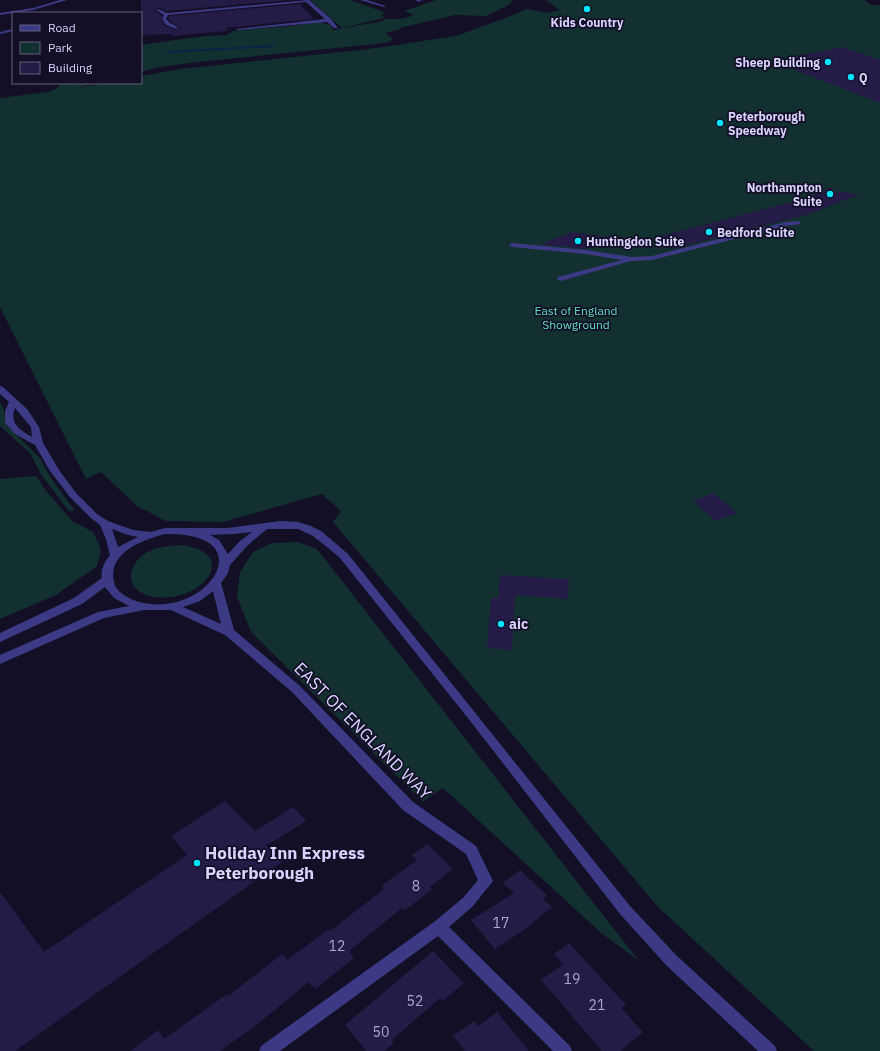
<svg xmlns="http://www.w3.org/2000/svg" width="880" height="1051" viewBox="0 0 880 1051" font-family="'IBM Plex Sans',sans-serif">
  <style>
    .green { fill: #12302f }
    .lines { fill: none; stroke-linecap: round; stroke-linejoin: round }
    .stream { fill: #0c2248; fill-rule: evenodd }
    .building { fill: #241b47 }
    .pedestrian { fill: #3d3a85; fill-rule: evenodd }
    .minor { fill: #3d3a85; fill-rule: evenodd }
    .poi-dot { fill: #00e5ff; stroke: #130f26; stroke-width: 1.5 }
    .labels { text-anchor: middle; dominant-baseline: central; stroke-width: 3.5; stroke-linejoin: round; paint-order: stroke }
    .far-poi-label { font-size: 12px; font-weight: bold; fill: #d9d4ff; stroke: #130f26; text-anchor: start }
    .far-park-label { font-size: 12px; fill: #5fe0c0; stroke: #130f26 }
    .poi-label { font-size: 14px; font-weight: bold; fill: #d9d4ff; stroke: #130f26; text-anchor: start }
    .near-number-label { font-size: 14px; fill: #aca6d1 }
    .near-street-label { font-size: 17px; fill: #d9d4ff; stroke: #130f26 }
    .near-poi-label { font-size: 17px; font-weight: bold; fill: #d9d4ff; stroke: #130f26; text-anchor: start }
  </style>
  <rect width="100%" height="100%" fill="#130f26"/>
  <!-- green -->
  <g class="green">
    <polygon points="310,0 350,0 384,12 382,15 384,18 342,28"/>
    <polygon points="436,0 514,0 507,6 486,16 455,15 400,28 399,30 385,33 393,39 386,43 198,62 159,67 141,72 141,45 204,36 227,35 233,31 238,30 291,26 319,22 330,25 333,30 338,29 383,21 385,19 400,19 412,16 412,14 404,11"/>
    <polygon points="546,0 864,0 871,5 880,5 880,1051 814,1051 658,907 333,522 341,511 322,494 223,522 166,521 137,506 101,472 86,479 0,307 0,98 48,92 54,90 62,83 95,83 78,88 104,83 141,83 141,76 180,69 369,49 456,36 508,17 527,9 547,13 560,10"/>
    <polygon points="0,402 4,410 5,424 40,458 50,477 75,511 69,511 42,476 30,453 0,426"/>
    <polygon points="36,476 47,492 72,521 93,532 101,549 97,566 56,595 0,619 0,479"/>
    <polygon points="298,542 317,549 639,961 600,932 443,788 423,802 251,632 237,597 240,572 253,552 272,543"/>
    <path d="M181,545C247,554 195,610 147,595C126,589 127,567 143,555C154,547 167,546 181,545Z"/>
  </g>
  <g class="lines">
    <!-- stream -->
    <polygon class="stream" points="274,45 275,47 167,53 166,52 167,51"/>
  </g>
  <!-- building -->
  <g class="building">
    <polygon points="141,0 290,0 167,11 159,8 155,9 155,11 162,16 161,20 165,26 175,30 179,27 171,22 168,19 169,16 300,4 314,19 225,28 227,31 171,36 171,34 141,35"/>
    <polygon points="842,47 880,60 880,103 772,61"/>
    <polygon points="832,187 833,191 860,194 809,214 672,249 652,238 800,200"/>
    <polygon points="573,232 615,238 587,249 540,244"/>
    <polygon points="713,493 737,513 716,521 693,501"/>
    <polygon points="500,575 569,579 568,599 515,595 512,650 487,648 491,598 498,598"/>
    <polygon points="225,801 255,831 293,807 306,821 266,846 282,862 15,1051 0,1051 0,892 44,952 187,855 171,836"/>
    <polygon points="427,844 453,869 430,887 432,890 404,911 402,908 349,951 354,958 315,989 309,982 259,1023 220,1051 130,1051 158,1030 164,1039 227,994 228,996 282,954 287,960 329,929 330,931 384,889 381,886 417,860 412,855"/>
    <polygon points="520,870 547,895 543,899 552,907 524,930 495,949 471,920 514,893 503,883"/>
    <polygon points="569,943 626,1005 621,1008 643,1032 620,1051 602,1051 541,980 563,964 554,954"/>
    <polygon points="433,951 464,983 443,1001 440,998 392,1040 394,1043 384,1051 366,1051 345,1025"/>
    <polygon points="497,1012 529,1051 465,1051 453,1036 474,1021 478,1026"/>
  </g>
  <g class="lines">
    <!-- pedestrian -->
    <polygon class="pedestrian" points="798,221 800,222 800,224 786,226 652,260 631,261 561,281 557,279 558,277 622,260 586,254 512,247 509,245 512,243 586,250 632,257 652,256 786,222"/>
    <!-- minor -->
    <g class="minor">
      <polygon points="60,0 67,0 33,10 0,15 0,13 33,8"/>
      <polygon points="309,0 331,19 338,28 334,28 327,22 238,30 236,29 325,19 306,2 168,15 166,19 170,23 178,27 176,29 166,25 162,19 164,15 156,10 158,9 167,13"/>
      <polygon points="360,0 367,0 386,6 384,7"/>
      <polygon points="416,0 423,0 418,2"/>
      <polygon points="13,29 13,31 0,34 0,32"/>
      <path d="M0,386L3,387L27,409L39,427L43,443L59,470L76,493L97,514L108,521L133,530L151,532L165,528H228L280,521L298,522L311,526L321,531L348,554L630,906L676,955L775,1046L777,1051H758L666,965L620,914L471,722L340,558L327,547L313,536L298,529H267L248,545L230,565L228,573L221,583L234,630L300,686L413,802L476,846L493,881L473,906L449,927L570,1046L572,1051H553L438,936L280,1051H259L261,1046L434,922L463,898L478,880L466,854L403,810L292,692L225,635L171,610H144L104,618L0,664V655L98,612L129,606L114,598L105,587L82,604L0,642V633L74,598L102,578C100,569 105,562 110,555L106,539L100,525L91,518L70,497L50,471L35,445L15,434L5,423V411L9,402L0,394ZM15,408L31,427L32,437C20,430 9,423 15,408ZM112,529L128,535L138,537L118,547ZM252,532L240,541L228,554L219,540L210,535L234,534ZM165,534C266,532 207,620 139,602C130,599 116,593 114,582C107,553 142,540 165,534ZM213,591L221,624L183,607L200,601Z"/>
    </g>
  </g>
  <!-- markers -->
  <g class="poi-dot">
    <circle cx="587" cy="9" r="4"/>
    <circle cx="828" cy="62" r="4"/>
    <circle cx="851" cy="77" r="4"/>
    <circle cx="720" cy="123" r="4"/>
    <circle cx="830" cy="194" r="4"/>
    <circle cx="709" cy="232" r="4"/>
    <circle cx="578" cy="241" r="4"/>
    <circle cx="501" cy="624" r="4"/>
    <circle cx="197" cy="863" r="4"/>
  </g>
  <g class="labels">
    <!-- far-poi labels -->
    <g class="far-poi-label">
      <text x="587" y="22" text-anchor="middle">Kids Country</text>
      <text x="820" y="62" text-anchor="end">Sheep Building</text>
      <text x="859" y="77">Q</text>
      <text x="728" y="116">Peterborough<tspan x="728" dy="14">Speedway</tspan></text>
      <text x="822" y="187" text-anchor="end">Northampton<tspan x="822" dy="14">Suite</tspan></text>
      <text x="717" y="232">Bedford Suite</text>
      <text x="586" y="241">Huntingdon Suite</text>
    </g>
    <!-- far-park labels -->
    <g class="far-park-label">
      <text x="576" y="310">East of England<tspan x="576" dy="14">Showground</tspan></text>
    </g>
    <!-- poi labels -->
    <g class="poi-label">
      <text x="509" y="624">aic</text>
    </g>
    <!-- near-number labels -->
    <g class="near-number-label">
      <text x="416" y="886">8</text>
      <text x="501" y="923">17</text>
      <text x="337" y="946">12</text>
      <text x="572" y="979">19</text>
      <text x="415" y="1001">52</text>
      <text x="597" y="1005">21</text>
      <text x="381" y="1032">50</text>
    </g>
    <!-- near-street labels -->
    <g class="near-street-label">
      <text transform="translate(363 731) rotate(45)">EAST OF ENGLAND WAY</text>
    </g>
    <!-- near-poi labels -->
    <g class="near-poi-label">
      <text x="205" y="853">Holiday Inn Express<tspan x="205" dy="20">Peterborough</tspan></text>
    </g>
  </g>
  <!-- legend -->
  <rect x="12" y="12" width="130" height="72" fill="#130f26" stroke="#625e7d"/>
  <rect x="20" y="25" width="20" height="6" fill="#3d3a85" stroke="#625e7d"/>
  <text x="48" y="32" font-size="12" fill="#d9d4ff">Road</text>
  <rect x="20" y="42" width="20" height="12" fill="#12302f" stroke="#625e7d"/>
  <text x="48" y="52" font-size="12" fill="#d9d4ff">Park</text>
  <rect x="20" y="62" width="20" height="12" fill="#241b47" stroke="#625e7d"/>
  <text x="48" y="72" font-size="12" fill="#d9d4ff">Building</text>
</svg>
